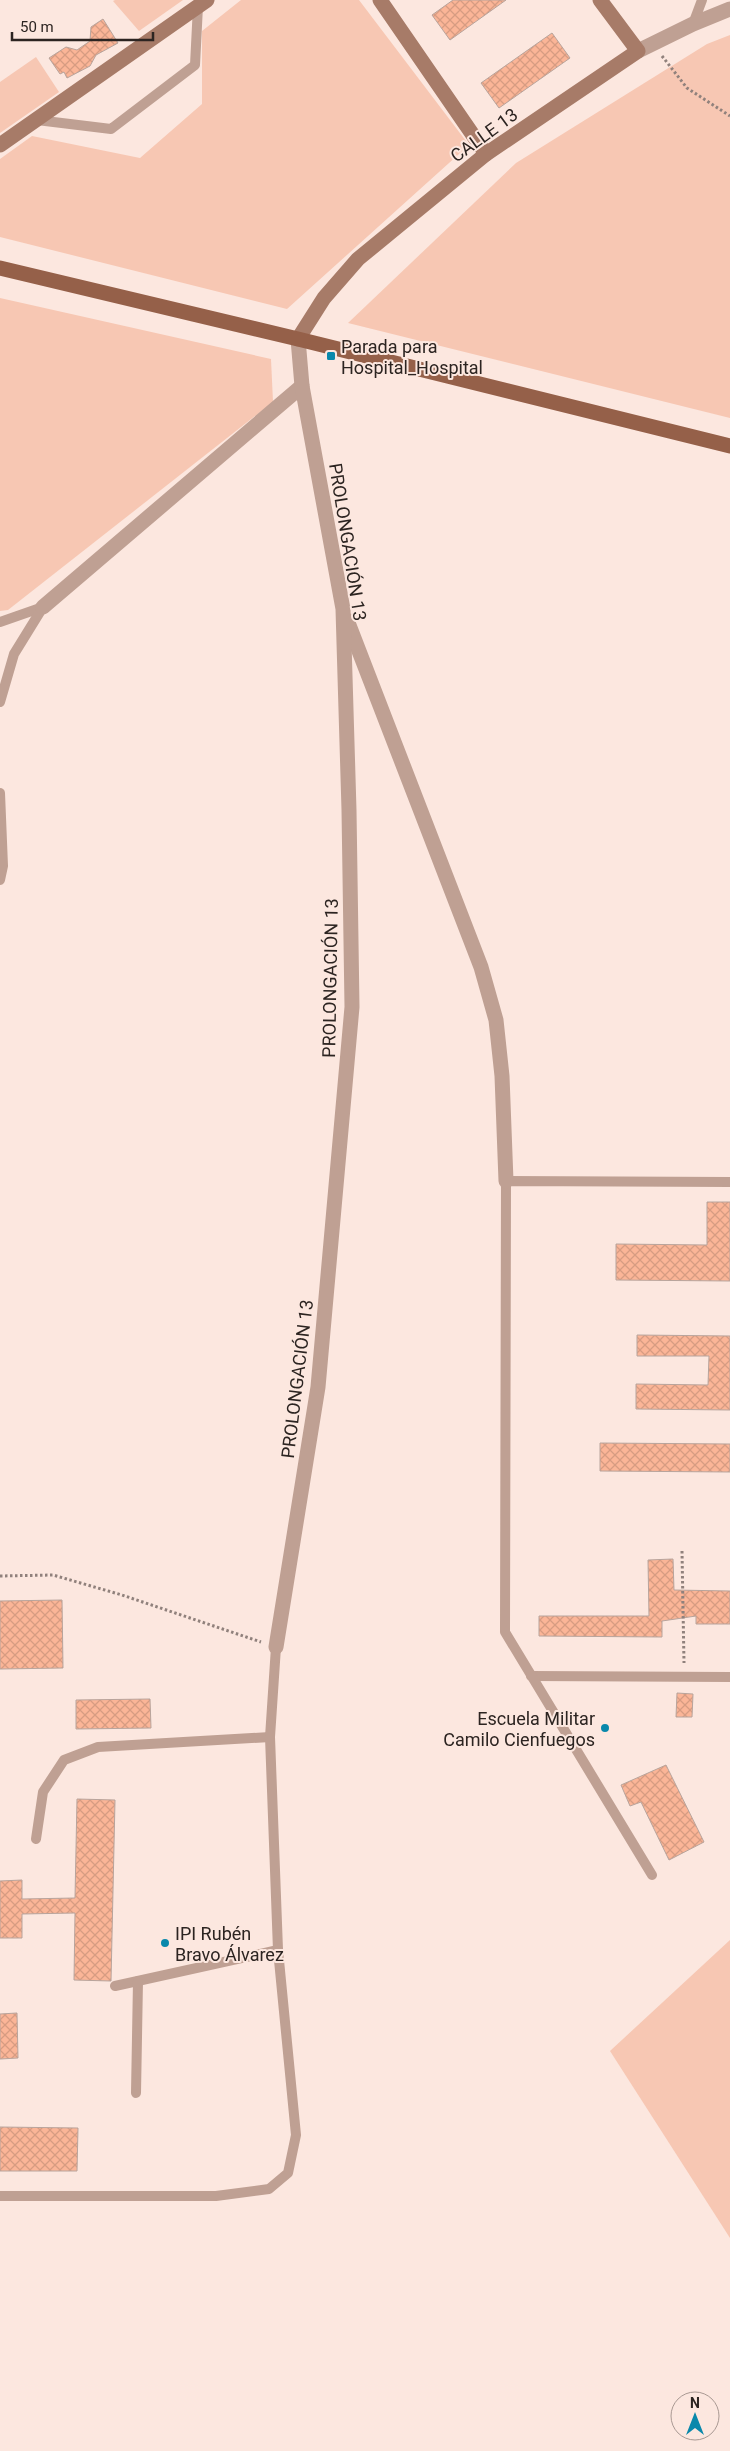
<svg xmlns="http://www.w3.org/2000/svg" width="730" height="2451" viewBox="0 0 730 2451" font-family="Roboto,sans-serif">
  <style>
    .green { fill: #f7c7b3 }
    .building { fill: url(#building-cross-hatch); stroke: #b8a49c }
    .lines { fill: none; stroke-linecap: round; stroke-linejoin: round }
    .path { stroke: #90817c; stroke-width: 3; stroke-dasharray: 2.5 2.5; stroke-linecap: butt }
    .lane { stroke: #bfa093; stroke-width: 10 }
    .street { stroke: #bfa093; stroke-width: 15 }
    .secondary { stroke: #a77b68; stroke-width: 15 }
    .primary { stroke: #956049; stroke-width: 15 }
    .poi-dot { fill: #0988ab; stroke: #fce7df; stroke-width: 2 }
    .labels { text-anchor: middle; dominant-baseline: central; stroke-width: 4; stroke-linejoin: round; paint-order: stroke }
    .street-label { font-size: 18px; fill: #2c2421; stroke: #fce7df }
    .poi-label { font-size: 18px; fill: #2c2421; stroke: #fce7df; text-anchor: start }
  </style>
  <defs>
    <pattern id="building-cross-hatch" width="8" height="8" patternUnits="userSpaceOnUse" patternTransform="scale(1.25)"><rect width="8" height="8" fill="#fbb597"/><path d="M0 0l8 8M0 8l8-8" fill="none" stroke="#d79c82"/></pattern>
  </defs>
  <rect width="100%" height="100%" fill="#fce7df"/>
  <!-- green -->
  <g class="green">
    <polygon points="115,0 183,0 139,31 113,1"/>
    <polygon points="241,0 359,0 469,145 287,309 0,237 0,159 32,136 140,158 202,104 202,31"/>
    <polygon points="730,35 730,418 348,323 516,163 707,44"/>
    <polygon points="36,57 59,92 0,133 0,82"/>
    <polygon points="0,298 271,359 273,402 8,610 0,611"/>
    <polygon points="730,1940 730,2238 610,2051"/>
  </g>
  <!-- building -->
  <g class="building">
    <polygon points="453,0 506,0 450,40 432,15"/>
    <polygon points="103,19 118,43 96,55 90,66 67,78 64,72 60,74 49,58 66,47 77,50 90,41 91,27"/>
    <polygon points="552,33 570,58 499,108 481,83"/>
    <polygon points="707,1202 730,1202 730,1281 616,1280 616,1244 707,1245"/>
    <polygon points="637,1335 730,1336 730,1410 636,1409 636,1384 708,1385 709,1356 637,1356"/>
    <polygon points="600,1443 730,1444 730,1472 600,1471"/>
    <polygon points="673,1559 674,1590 730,1591 730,1624 696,1624 696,1616 662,1621 662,1637 539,1636 539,1616 649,1616 648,1560"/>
    <polygon points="62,1600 63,1668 0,1669 0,1601"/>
    <polygon points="677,1693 693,1694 692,1717 676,1717"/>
    <polygon points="150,1699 151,1728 76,1729 76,1700"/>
    <polygon points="666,1765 704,1842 669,1860 641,1802 630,1806 621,1785"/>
    <polygon points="77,1799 115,1800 111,1981 74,1980 75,1913 22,1914 22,1938 0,1938 0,1881 22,1880 22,1899 75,1898"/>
    <polygon points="17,2013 18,2058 0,2059 0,2014"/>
    <polygon points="0,2127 78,2128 77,2171 0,2171"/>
  </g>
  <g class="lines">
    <!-- path -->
    <g class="path">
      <polyline points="662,56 687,88 730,116"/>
      <polyline points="682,1551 684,1663"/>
      <polyline points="0,1576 53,1575 122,1595 261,1642"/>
    </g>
    <!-- lane -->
    <g class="lane">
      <polyline points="693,24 702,0"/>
      <polyline points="37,120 111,129 195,65 198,6"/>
      <polyline points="0,622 43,607"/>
      <polyline points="0,702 14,654 43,607"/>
      <polyline points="0,793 3,866 0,880"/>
      <polyline points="531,1676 730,1677"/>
      <polyline points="36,1839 43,1792 64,1760 98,1747 270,1737"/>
      <polyline points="652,1875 505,1632 506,1181 730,1182"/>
      <polyline points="115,1986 278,1950"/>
      <polyline points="136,2093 138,1981"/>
      <polyline points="0,2196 216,2196 269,2189 288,2173 296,2135 278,1950 270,1737 276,1647"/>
    </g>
    <!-- street -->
    <g class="street">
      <polyline points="638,51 693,24 730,9"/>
      <polyline points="43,607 302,386"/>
      <polyline points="347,620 481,967 496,1020 502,1076 506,1181"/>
      <polyline points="276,1647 318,1387 352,1007 349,810 343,609 302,386 298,339"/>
    </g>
    <!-- secondary -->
    <g class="secondary">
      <polyline points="380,0 486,154"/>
      <polyline points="0,145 207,0"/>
      <polyline points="298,339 324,298 358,259 486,154 638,51 600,0"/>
    </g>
    <!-- primary -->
    <polyline class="primary" points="0,268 298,339 730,446"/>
  </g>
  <!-- markers -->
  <g class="poi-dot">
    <rect x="326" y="351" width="10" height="10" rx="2.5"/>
    <circle cx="605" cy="1728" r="5"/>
    <circle cx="165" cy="1943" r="5"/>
  </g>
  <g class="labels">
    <!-- street labels -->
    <g class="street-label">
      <text transform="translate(484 135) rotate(-36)">CALLE 13</text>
      <text transform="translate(348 542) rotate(81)">PROLONGACIÓN 13</text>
      <text transform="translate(330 978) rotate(-89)">PROLONGACIÓN 13</text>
      <text transform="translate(297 1379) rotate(-83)">PROLONGACIÓN 13</text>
    </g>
    <!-- poi labels -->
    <g class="poi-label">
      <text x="341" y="346">Parada para<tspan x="341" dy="21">Hospital_Hospital</tspan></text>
      <text x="595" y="1718" text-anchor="end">Escuela Militar<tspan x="595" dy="21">Camilo Cienfuegos</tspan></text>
      <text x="175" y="1933">IPI Rubén<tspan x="175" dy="21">Bravo Álvarez</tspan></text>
    </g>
  </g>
  <!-- north arrow -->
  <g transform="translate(695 2416)"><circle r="24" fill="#fce7df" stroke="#a99993"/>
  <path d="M0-4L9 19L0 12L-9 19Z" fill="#0988ab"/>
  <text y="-8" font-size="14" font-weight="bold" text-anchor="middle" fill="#2c2421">N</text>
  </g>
  <!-- scale -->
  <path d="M12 32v8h141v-8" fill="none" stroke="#2c2421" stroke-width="2.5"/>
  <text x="20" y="32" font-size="15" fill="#2c2421" stroke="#fce7df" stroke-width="4" paint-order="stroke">50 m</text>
</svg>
